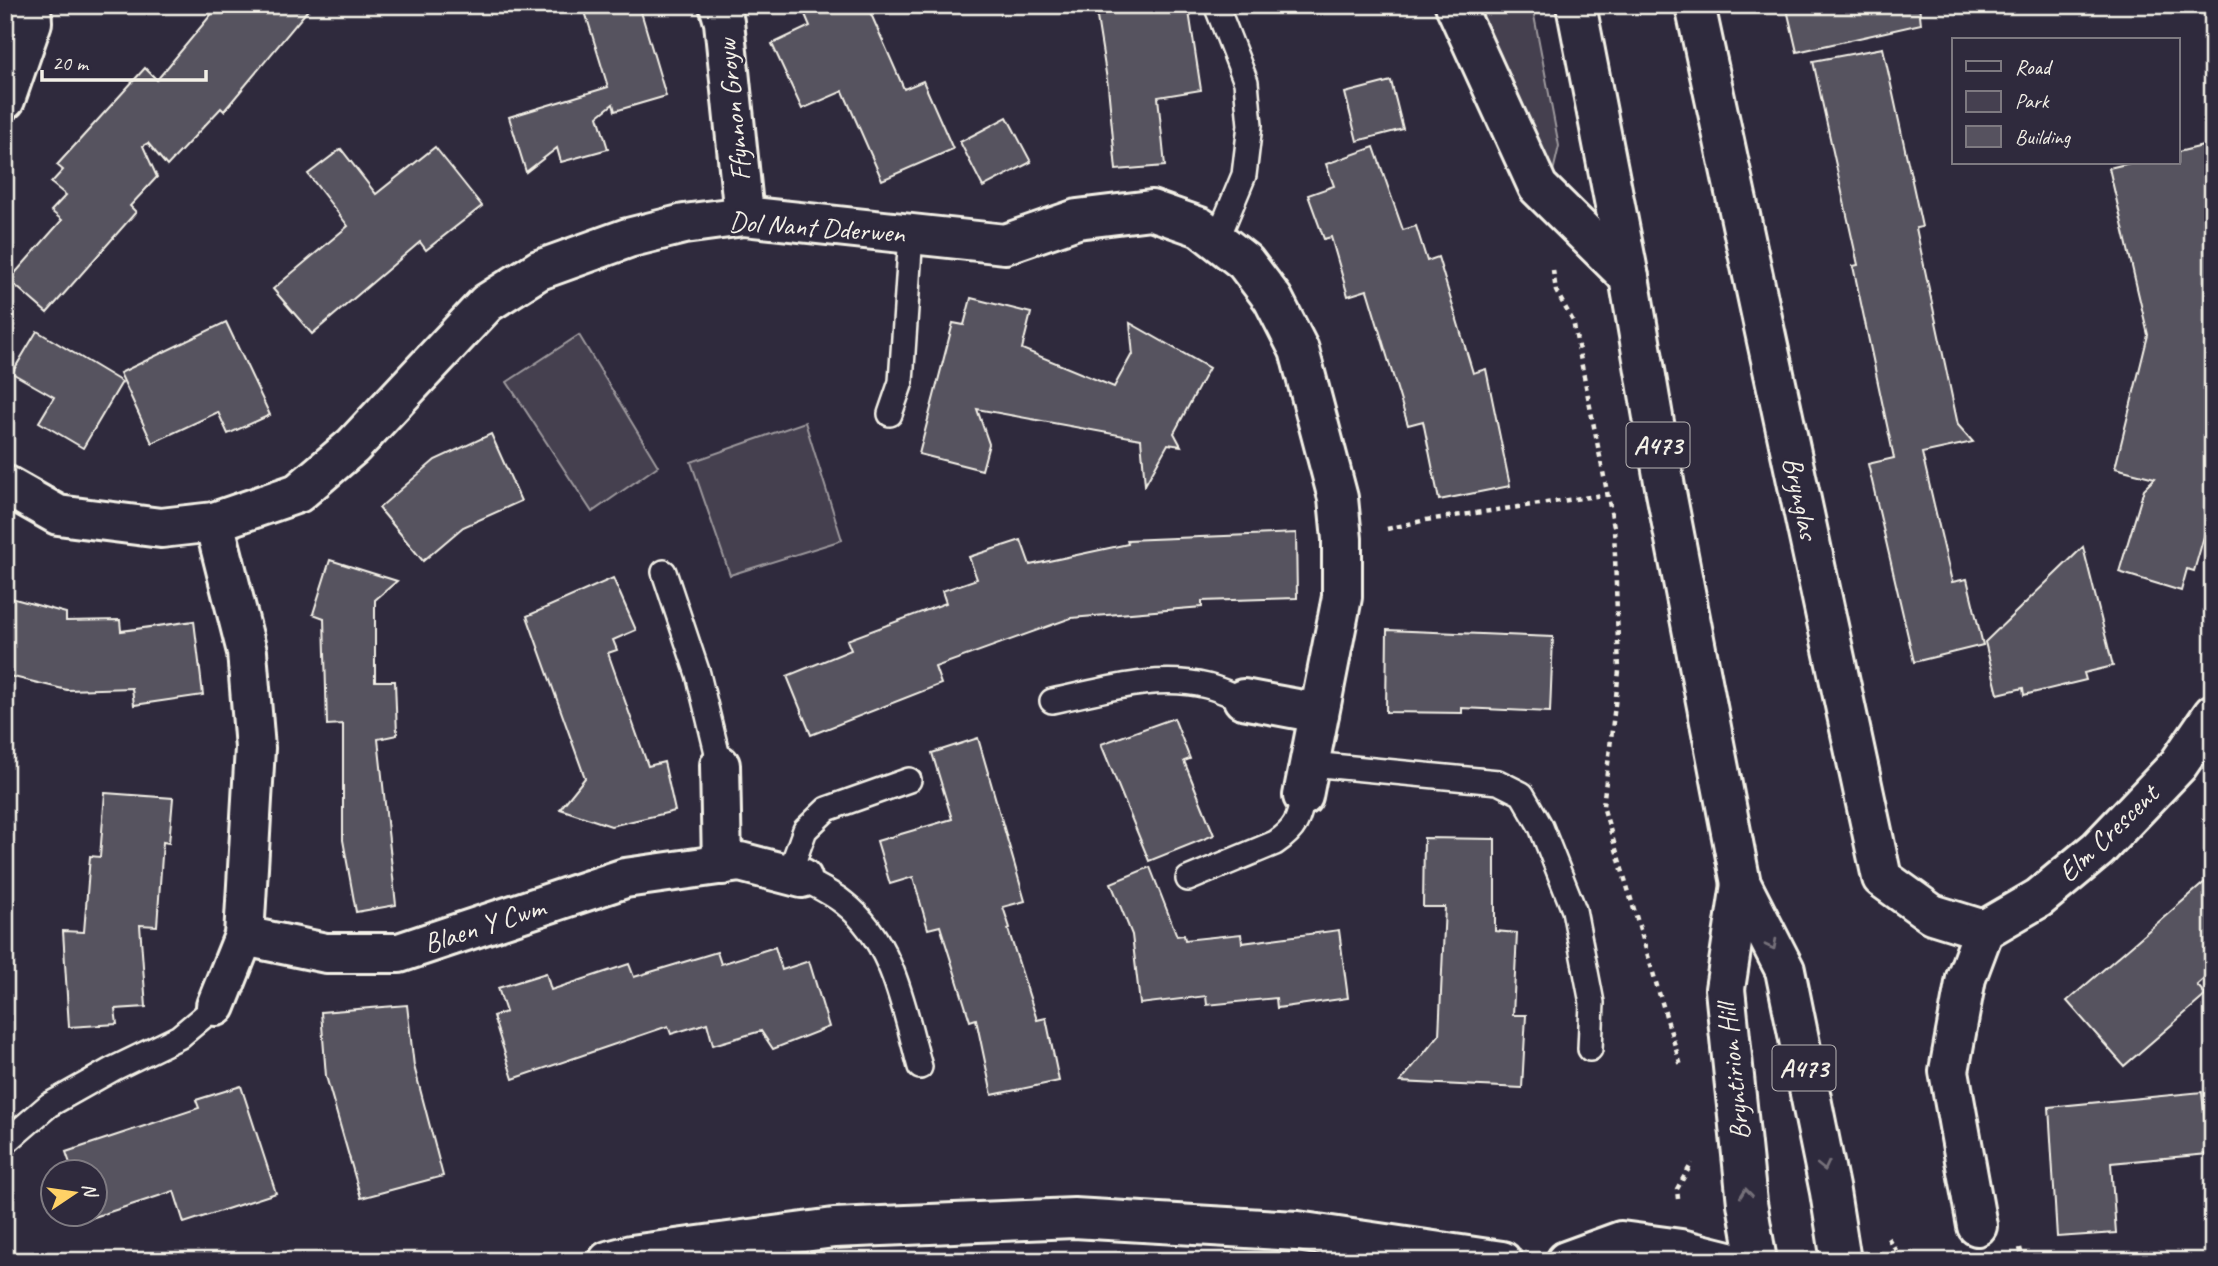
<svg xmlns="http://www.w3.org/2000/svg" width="2218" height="1266" viewBox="0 0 2218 1266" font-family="Caveat,sans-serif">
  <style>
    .green { fill: #454050; stroke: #9c989c; stroke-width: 2 }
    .building { fill: #56525f; stroke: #f4f1e8; stroke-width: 2 }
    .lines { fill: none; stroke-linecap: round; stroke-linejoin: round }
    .service-casing { stroke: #f4f1e8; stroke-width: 28 }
    .minor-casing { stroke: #f4f1e8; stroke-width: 44 }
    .secondary-casing { stroke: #f4f1e8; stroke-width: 44 }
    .primary-casing { stroke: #f4f1e8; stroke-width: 44 }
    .path { stroke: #f4f1e8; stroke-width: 4.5; stroke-dasharray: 5 5; stroke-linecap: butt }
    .service { stroke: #2f2a3d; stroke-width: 23 }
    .minor { stroke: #2f2a3d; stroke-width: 38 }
    .secondary { stroke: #2f2a3d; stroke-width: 38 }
    .primary { stroke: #2f2a3d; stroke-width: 38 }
    .oneway { stroke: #747079 }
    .labels { text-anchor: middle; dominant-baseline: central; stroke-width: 5; stroke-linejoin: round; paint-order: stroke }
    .shield { fill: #2f2a3d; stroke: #b9b5b5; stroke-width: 2 }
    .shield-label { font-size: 26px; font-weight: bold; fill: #f4f1e8 }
    .street-label { font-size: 28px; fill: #f4f1e8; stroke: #2f2a3d }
  </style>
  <rect width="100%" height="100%" fill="#2f2a3d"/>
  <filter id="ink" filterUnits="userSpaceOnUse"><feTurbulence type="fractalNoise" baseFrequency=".0143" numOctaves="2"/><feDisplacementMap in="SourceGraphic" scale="14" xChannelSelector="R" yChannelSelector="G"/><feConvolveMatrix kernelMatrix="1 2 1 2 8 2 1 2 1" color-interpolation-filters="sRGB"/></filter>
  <g filter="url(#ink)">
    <!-- green -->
    <g class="green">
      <polygon points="1474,5 1532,5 1559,146 1553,172"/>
      <polygon points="579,335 658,466 592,512 507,382"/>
      <polygon points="805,422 842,540 730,575 691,462"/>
    </g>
    <!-- building -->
    <g class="building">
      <polygon points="219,5 312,5 224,111 221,108 167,166 148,143 143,146 157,177 130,206 136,212 47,313 9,280 62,220 51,211 66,195 51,183 63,170 57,165 145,68 157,80"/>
      <polygon points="583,5 639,5 666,96 615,111 613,104 598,116 608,149 561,162 557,148 526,172 509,117 608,87"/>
      <polygon points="801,5 867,5 904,89 923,81 953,149 882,180 843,91 802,109 772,44 810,26"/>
      <polygon points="1095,5 1188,5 1201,90 1158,97 1165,166 1116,170 1108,86"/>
      <polygon points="1786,5 1919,5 1921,24 1797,52"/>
      <polygon points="1883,48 1922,227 1916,228 1958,425 1973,442 1922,453 1952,582 1967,579 1983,645 1914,662 1868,464 1894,458 1853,266 1858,265 1813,61"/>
      <polygon points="1391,81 1403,129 1357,141 1345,93"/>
      <polygon points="1007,117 1031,162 983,187 960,142"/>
      <polygon points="2207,145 2213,173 2213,492 2210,491 2205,510 2211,512 2194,571 2187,569 2181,591 2119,572 2144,489 2155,478 2115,468 2148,335 2109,168 2130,163 2178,163 2178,152"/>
      <polygon points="435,147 482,206 426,250 420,242 312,334 273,289 348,226 308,174 341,149 376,194"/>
      <polygon points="1374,147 1403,230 1416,226 1427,261 1438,257 1473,373 1486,369 1510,486 1439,500 1423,421 1408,425 1367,290 1348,296 1331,237 1324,239 1308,195 1334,186 1326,164"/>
      <polygon points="971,298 1031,313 1022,349 1114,387 1132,354 1133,356 1130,323 1209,368 1174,433 1181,446 1168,444 1145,485 1141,439 977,409 989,444 982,470 919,454 953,323 964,325"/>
      <polygon points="226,322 270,415 228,434 218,412 152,443 120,373"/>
      <polygon points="37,331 122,382 83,448 39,422 54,397 12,373"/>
      <polygon points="491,434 521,501 463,527 423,561 379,508 435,460"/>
      <polygon points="1296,533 1297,598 1202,601 1202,607 1071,618 935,667 941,684 811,735 787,676 851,650 847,640 946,603 942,591 977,579 969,557 1021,540 1030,565 1128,544 1127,540"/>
      <polygon points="2083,547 2113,666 2084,673 2086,680 2024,695 2023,688 1998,694 1985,642"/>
      <polygon points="330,560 397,581 375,600 375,681 395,681 397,735 378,739 396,905 356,912 343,840 343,724 327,725 324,618 313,614"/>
      <polygon points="613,578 636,630 613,640 617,650 608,653 648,766 664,762 675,811 611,826 560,809 585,778 527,616"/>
      <polygon points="11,598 66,613 66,621 120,620 121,631 194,621 203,695 134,705 132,688 67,690 5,675 5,622"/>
      <polygon points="1387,630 1553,637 1550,712 1462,708 1462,713 1386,712"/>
      <polygon points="1174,718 1190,759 1184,761 1214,835 1149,861 1101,744"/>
      <polygon points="978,738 1025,901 1003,907 1010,928 1008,929 1037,1020 1046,1018 1059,1081 992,1095 976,1019 970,1021 940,926 928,929 913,877 890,884 877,841 952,819 932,753"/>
      <polygon points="105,793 173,798 169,843 163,842 157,926 140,925 146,1007 115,1009 117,1024 69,1027 63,931 84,932 90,856 100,857"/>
      <polygon points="1424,838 1495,839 1495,931 1517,933 1513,1015 1526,1015 1522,1088 1400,1082 1439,1035 1445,907 1423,907"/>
      <polygon points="1150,867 1177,936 1184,935 1185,940 1241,934 1242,943 1339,930 1348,998 1277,1008 1276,998 1207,1005 1206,996 1140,1004 1132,935 1111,883"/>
      <polygon points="2213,875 2213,971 2197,985 2206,995 2124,1066 2067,1001"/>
      <polygon points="775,947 782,970 809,961 829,1027 773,1049 761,1031 713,1045 707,1023 671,1034 668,1026 513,1079 493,1016 506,1012 498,988 546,973 551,990 629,964 634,977 717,952 721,964"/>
      <polygon points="407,1005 414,1066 443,1176 361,1198 326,1076 321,1012"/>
      <polygon points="241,1086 276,1193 184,1223 174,1191 88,1219 86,1214 94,1214 94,1172 73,1172 66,1152 199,1108 196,1100"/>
      <polygon points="2202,1092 2208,1154 2111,1163 2116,1233 2057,1237 2049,1107"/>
    </g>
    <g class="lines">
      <!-- service casing -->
      <g class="service-casing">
        <g id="service">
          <polyline points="1216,5 1246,82 1250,125 1244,175 1217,240"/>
          <polyline points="890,414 901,382 911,234"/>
          <polyline points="664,572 698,674 720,765"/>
          <path d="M1052,701C1102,691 1156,673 1207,686C1219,689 1231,695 1243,699"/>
          <polyline points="1311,764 1498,782 1522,794 1541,827 1574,910 1592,1003 1590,1049"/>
          <polyline points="789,874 805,830 827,809 909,780"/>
          <path d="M802,878C816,886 832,893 844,903C894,942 904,1010 920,1067"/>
          <path d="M1188,879L1275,843C1296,829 1299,819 1303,796"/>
          <polyline points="5,1143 49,1105 113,1069 179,1037 216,1006"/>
        </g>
      </g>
      <!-- minor casing -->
      <g class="minor-casing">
        <g id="minor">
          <polyline points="719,5 724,22 744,216"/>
          <polyline points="1455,5 1538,187 1629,277"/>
          <polyline points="1695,5 1882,878 1932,914 1984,930"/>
          <polyline points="5,100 32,22 31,5"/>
          <polyline points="5,485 58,515 161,528 214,522 298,493 353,446 487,303 539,270 628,238 684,224 744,216 1005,244 1077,219 1151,210 1200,227 1245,262 1273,299 1299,350 1338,498 1342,539 1342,597 1303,796"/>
          <polyline points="214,522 247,652 255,748 244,936 216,1006"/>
          <polyline points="1243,699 1319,713"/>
          <polyline points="720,765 722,865"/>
          <polyline points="1984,930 2039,898 2098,849 2178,765 2213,714"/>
          <polyline points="244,936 326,953 399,953 625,878 740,862 802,878"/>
          <polyline points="1977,1226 1949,1071 1966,978 1984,930"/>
        </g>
      </g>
      <!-- secondary casing -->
      <g class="secondary-casing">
        <g id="secondary">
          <polyline points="608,1261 631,1255 834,1228 1074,1218 1297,1231 1502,1261"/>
          <polyline points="1566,1261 1621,1241 1681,1249 1729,1261"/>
        </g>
      </g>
      <!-- primary casing -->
      <g class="primary-casing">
        <g id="primary">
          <polyline points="1576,5 1629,277 1665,487 1741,884 1785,970 1830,1192 1841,1261"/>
          <polyline points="1741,884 1725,989 1747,1203 1757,1261"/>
        </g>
      </g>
      <!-- path -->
      <g class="path">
        <polyline points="1553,270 1556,291 1573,321 1614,527 1619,671 1603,806 1681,1066"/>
        <polyline points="1387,529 1426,520 1610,494"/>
        <polyline points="1678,1199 1677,1189 1692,1163"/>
        <polyline points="1888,1238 1903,1261"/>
        <polyline points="2020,1248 2023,1261"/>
      </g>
      <!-- service -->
      <use href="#service" class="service"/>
      <!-- minor -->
      <use href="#minor" class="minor"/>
      <!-- secondary -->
      <use href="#secondary" class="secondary"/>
      <!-- primary -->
      <use href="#primary" class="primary"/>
    </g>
    <!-- one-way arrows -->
    <defs><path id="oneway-chevron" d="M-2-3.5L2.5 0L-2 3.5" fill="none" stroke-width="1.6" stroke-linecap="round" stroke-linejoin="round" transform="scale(1.75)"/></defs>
    <g class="oneway">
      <use href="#oneway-chevron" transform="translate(1772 945) rotate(63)"/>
      <use href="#oneway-chevron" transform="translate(1824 1166) rotate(77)"/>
      <use href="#oneway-chevron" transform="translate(1746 1193) rotate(-96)"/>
    </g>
  </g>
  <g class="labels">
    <!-- shield labels -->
    <g class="shield">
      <rect x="1626.5" y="422.5" width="63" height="45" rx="5"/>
      <rect x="1772.5" y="1045.5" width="63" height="45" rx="5"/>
    </g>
    <g class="shield-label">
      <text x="1658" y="445">A473</text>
      <text x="1804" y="1068">A473</text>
    </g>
    <!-- street labels -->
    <g class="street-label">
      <text transform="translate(733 110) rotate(-96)">Ffynnon Groyw</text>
      <text transform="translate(817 227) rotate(4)">Dol Nant Dderwen</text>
      <text transform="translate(1801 498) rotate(78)">Brynglas</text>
      <text transform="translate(2108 833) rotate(-44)">Elm Crescent</text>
      <text transform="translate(484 925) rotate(-18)">Blaen Y Cwm</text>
      <text transform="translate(1733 1072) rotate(-96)">Bryntirion Hill</text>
    </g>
  </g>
  <!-- margin -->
  <rect width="2218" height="1266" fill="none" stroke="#2f2a3d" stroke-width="28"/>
  <rect x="14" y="14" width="2190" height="1238" fill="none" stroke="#f4f1e8" stroke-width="2.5" filter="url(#ink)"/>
  <!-- legend -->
  <rect x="1952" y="38" width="228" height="126" fill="#2f2a3d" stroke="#7e7a81" stroke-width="2"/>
  <rect x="1966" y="61" width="35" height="10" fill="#2f2a3d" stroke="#7e7a81" stroke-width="2"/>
  <text x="2015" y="74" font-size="21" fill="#f4f1e8">Road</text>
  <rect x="1966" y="91" width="35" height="21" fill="#454050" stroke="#7e7a81" stroke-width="2"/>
  <text x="2015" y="108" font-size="21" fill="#f4f1e8">Park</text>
  <rect x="1966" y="126" width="35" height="21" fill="#56525f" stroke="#7e7a81" stroke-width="2"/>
  <text x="2015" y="144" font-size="21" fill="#f4f1e8">Building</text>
  <!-- north arrow -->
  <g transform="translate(74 1193) rotate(77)"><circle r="33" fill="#2f2a3d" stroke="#7e7a81" stroke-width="2"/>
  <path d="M0-5L12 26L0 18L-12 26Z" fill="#ffd166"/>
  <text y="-10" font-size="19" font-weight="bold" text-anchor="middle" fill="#f4f1e8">N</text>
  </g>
  <!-- scale -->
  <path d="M42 70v10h164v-10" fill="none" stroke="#f4f1e8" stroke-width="3.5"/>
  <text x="52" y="70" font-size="21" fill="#f4f1e8" stroke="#2f2a3d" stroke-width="5" paint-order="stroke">20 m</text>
</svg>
